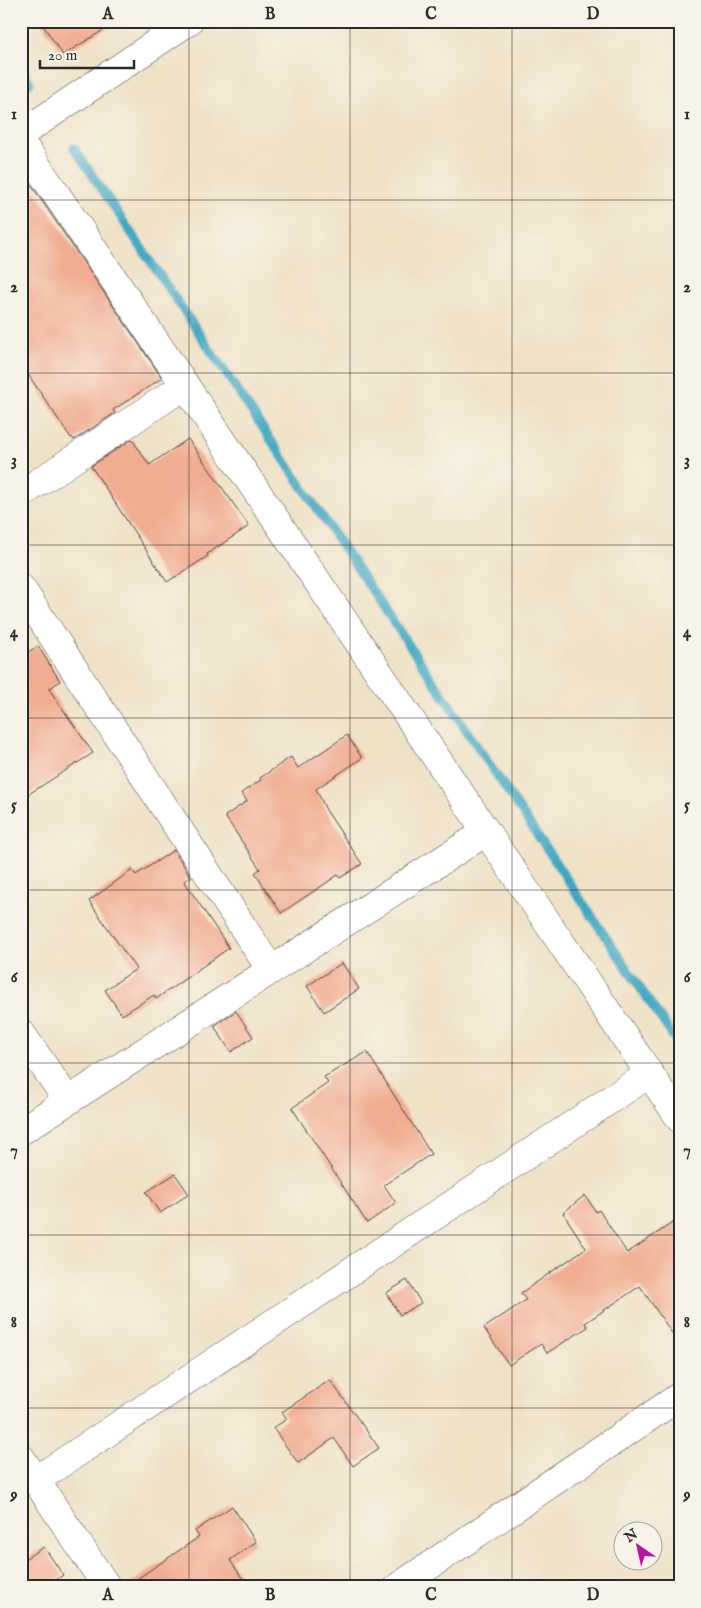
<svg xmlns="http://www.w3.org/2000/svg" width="701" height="1608" viewBox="0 0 701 1608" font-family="'IM FELL English',serif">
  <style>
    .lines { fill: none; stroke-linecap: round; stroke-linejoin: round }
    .stream { stroke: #41a7c2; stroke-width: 9 }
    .building { fill: #f1ad91 }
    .street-casing { stroke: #494642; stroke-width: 29 }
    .street { stroke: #fff; stroke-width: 28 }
    .grid { fill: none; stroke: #2b2b2b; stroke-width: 1; stroke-opacity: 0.55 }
    .neatline { fill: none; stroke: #2b2b2b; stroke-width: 2 }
    .grid-label { font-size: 16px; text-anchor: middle; font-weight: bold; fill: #2b2b2b }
  </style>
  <rect width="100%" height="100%" fill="#f7f3e8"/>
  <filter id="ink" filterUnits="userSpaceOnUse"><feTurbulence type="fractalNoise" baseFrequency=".02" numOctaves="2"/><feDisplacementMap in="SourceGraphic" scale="10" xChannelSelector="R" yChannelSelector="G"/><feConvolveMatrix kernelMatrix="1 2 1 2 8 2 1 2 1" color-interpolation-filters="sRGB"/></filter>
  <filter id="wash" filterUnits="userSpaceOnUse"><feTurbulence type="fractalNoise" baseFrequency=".0096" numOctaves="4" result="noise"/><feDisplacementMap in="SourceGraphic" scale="20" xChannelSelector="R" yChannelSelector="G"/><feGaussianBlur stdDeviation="1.12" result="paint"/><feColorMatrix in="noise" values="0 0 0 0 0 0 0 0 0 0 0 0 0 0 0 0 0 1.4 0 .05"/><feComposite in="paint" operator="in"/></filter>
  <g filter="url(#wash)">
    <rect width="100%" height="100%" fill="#f0e2c6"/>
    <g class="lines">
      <!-- stream -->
      <g class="stream">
        <polyline points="21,69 30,83"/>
        <polyline points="74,148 680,1047"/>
      </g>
    </g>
    <g id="blocks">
      <!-- building -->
      <g class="building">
        <polygon points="40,21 118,21 63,55"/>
        <polygon points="21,170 162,378 113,410 115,413 74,440 72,437 71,438 21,364"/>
        <polygon points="132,439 149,465 188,439 249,526 207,554 208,556 167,582 91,466"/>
        <polygon points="38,646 60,681 49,689 93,753 21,799 21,649 25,654"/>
        <polygon points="347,735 362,758 316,789 326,810 362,864 340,878 338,875 281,913 255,873 260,869 225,816 247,801 241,793 261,780 260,778 291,757 298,768"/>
        <polygon points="174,850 191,877 184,881 229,948 156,999 154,995 122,1015 105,990 136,969 89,901 132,870 136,875"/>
        <polygon points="342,963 359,989 324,1012 307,986"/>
        <polygon points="236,1011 253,1037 231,1052 214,1026"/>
        <polygon points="367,1052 431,1154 384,1185 396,1203 367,1223 292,1108 328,1083 324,1077"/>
        <polygon points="175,1174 189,1194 160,1213 146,1192"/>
        <polygon points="585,1195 596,1212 599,1210 627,1253 680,1218 680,1345 640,1286 585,1323 588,1327 547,1353 541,1344 509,1365 484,1328 526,1300 521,1293 586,1248 563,1213"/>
        <polygon points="407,1280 421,1303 400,1315 386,1293"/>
        <polygon points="330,1380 379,1448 353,1466 334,1438 298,1463 273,1428 287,1419 282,1412"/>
        <polygon points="232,1506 256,1542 230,1560 248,1587 125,1587 199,1537 195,1531"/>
        <polygon points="44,1547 63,1575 46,1587 21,1587 21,1561"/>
      </g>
    </g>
  </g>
  <g filter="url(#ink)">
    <use href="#blocks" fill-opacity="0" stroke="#494642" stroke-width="1"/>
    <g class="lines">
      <!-- street casing -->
      <g class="street-casing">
        <g id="street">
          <polyline points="21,134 189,21"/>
          <polyline points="21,142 680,1119"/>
          <polyline points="21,494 184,386"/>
          <polyline points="21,588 271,970"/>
          <polyline points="21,1033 68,1101"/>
          <polyline points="21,1131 486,832"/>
          <polyline points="21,1458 107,1587"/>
          <polyline points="36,1480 649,1074"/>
          <polyline points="398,1587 680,1396"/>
        </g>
      </g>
      <!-- street -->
      <use href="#street" class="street"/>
    </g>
  </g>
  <!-- grid -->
  <path class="grid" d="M189,21V1587M350,21V1587M512,21V1587M21,200H680M21,373H680M21,545H680M21,718H680M21,890H680M21,1063H680M21,1235H680M21,1408H680"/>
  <!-- margin -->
  <rect width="701" height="1608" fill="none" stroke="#f7f3e8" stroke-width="55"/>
  <!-- north arrow -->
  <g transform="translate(638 1546) rotate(326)"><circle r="24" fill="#f7f3e8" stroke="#a5a39c"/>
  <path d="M0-4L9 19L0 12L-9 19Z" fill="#b5179e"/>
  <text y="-8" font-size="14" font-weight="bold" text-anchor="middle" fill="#2b2b2b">N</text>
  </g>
  <!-- scale -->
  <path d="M40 60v8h94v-8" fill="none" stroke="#2b2b2b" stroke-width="2.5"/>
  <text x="48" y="60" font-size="15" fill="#2b2b2b" stroke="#f7f3e8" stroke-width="4" paint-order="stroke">20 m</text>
  <rect x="28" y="28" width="646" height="1552" class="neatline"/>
  <g class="grid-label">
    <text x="108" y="19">A</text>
    <text x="270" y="19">B</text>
    <text x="431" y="19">C</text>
    <text x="593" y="19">D</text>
    <text x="14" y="119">1</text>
    <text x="687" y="119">1</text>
    <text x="14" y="292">2</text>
    <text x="687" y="292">2</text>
    <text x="14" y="465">3</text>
    <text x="687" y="465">3</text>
    <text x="14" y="637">4</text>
    <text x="687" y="637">4</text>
    <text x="14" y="810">5</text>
    <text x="687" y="810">5</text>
    <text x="14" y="982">6</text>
    <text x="687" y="982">6</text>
    <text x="14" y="1155">7</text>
    <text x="687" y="1155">7</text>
    <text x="14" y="1327">8</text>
    <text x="687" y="1327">8</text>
    <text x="14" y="1500">9</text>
    <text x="687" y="1500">9</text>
    <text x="108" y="1600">A</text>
    <text x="270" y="1600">B</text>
    <text x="431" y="1600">C</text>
    <text x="593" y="1600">D</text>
  </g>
</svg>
